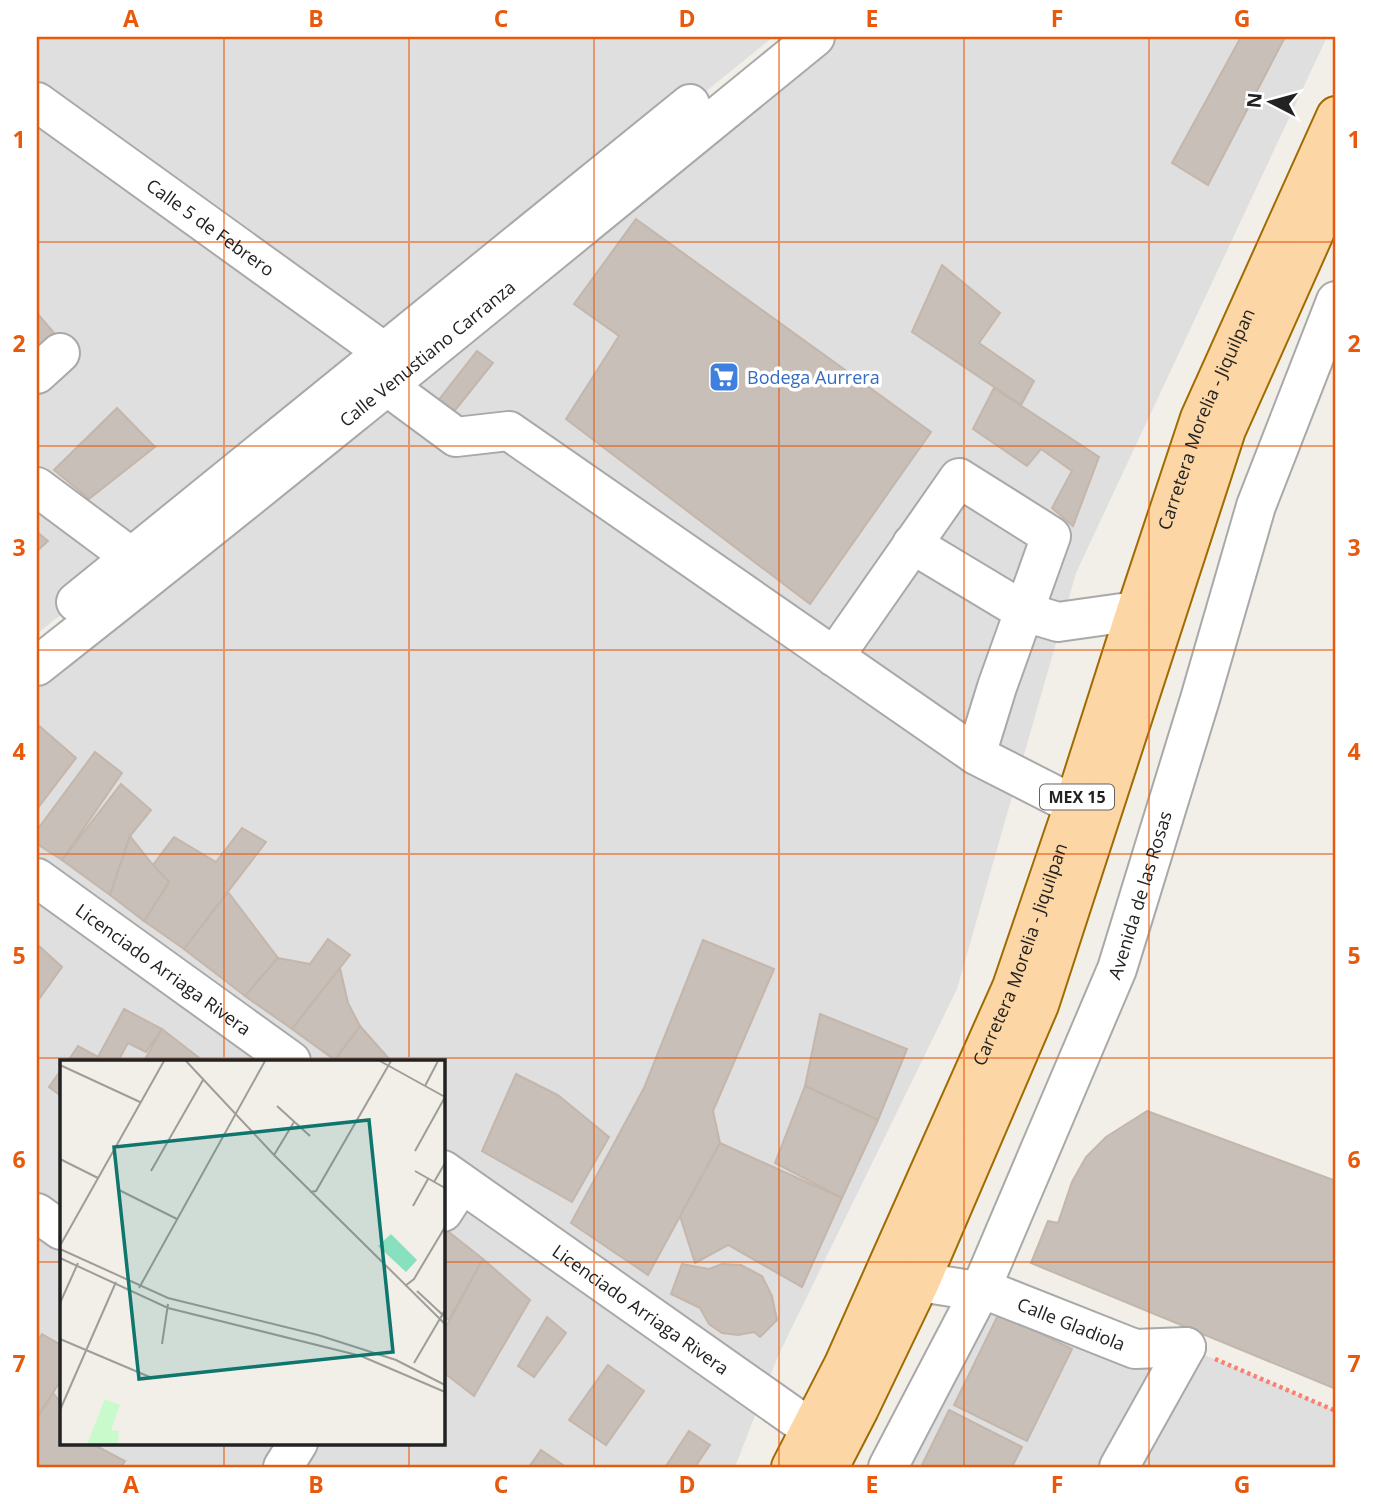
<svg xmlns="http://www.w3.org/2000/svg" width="1373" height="1504" viewBox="0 0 1373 1504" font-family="'Open Sans',sans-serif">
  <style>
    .residential { fill: #e0dfdf; fill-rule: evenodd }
    .building { fill: #c7bfb8; stroke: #c4b6ab; stroke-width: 2 }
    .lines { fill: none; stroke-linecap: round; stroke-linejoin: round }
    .minor-casing { stroke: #a9a9a9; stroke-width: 42 }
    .major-casing { stroke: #a06b00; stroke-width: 42 }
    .path { stroke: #fa8072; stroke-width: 4.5; stroke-dasharray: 3.5 3.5; stroke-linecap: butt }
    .minor { stroke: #fff; stroke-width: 38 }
    .major { stroke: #fcd6a4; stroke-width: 38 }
    .grid { fill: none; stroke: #e8590c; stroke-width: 2; stroke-opacity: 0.55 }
    .labels { text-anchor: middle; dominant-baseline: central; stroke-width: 7; stroke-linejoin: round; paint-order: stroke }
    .shield { fill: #fff; stroke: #646464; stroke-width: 2 }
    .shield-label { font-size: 16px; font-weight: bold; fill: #222 }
    .street-label { font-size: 18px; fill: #222; stroke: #fff }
    .shop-label { font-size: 18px; fill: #366cbe; stroke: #fff; text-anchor: start }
    .inset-road { fill: none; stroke: #9f9d99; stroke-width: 2 }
    .view { fill: #0f766e; fill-opacity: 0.15; stroke: #0f766e; stroke-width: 3.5 }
    .inset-edge { fill: none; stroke: #222; stroke-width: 3.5 }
    .neatline { fill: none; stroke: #e8590c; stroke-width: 2.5 }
    .grid-label { font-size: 23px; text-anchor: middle; font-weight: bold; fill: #e8590c }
  </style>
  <rect width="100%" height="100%" fill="#f2efe9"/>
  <!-- residential -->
  <g class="residential">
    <polygon points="37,37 773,37 37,634"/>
    <path d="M815,37H1327L1076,573L957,989L778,1356L735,1467H37V664ZM61,1061H443V1443H61Z"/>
    <polygon points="996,1294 1186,1347 1336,1411 1336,1467 895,1467"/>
  </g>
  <!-- building -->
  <g class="building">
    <polygon points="1241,37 1285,37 1208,185 1172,163"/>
    <polygon points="636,219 931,432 810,604 566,419 619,336 574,304"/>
    <polygon points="942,265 1000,313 979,343 1034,381 1021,405 912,332"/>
    <polygon points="37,313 54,333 37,348"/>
    <polygon points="477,351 493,363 452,414 437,402"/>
    <polygon points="994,388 1099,457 1073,526 1052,508 1072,471 1041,449 1027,466 973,429"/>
    <polygon points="117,408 155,447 89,499 54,470"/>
    <polygon points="37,532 48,541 37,551"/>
    <polygon points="37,724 76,758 37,809"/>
    <polygon points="95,752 122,773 62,860 37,844 37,830"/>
    <polygon points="121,784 151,810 130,836 110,895 62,860"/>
    <polygon points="242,828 266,842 184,949 144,921 169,882 153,865 174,837 216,862"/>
    <polygon points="130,836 153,865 169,882 144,921 110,895"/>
    <polygon points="228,892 278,958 245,996 184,949"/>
    <polygon points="328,939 350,955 292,1029 245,996 278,958 310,964"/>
    <polygon points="703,940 774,969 713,1111 720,1143 648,1275 571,1223 644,1088"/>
    <polygon points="39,946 62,967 37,1002 37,949"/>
    <polygon points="340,968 348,1003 360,1026 335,1060 292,1029"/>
    <polygon points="124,1009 162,1029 146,1052 128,1043 118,1061 68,1061 78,1046 98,1057"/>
    <polygon points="820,1014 907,1049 878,1120 805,1086"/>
    <polygon points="360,1026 391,1061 337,1061 335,1060"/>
    <polygon points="162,1029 202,1060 201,1061 144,1061"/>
    <polygon points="61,1070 61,1096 49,1087"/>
    <polygon points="516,1074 558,1095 609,1137 572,1202 482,1151"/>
    <polygon points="805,1086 878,1120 842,1198 775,1163"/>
    <polygon points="1147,1111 1336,1181 1336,1389 1031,1263 1048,1221 1058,1223 1072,1182 1086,1157 1106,1137"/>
    <polygon points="720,1143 842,1198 802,1287 728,1245 695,1263 680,1216"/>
    <polygon points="445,1229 483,1259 449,1320 443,1316 443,1232"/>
    <polygon points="483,1259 530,1300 474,1396 443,1372 443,1332"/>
    <polygon points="682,1264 709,1269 722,1264 741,1265 762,1276 772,1296 777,1320 760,1337 754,1332 738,1335 722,1333 709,1324 700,1308 671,1294"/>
    <polygon points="999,1313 1072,1349 1027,1441 954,1405"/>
    <polygon points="547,1317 566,1333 534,1377 518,1366"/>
    <polygon points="42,1334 61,1345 61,1380 37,1418 37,1342"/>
    <polygon points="608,1365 644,1391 606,1445 569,1420"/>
    <polygon points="53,1393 61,1403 61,1443 91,1443 125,1461 121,1467 37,1467 37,1418"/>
    <polygon points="949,1410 1022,1447 1012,1467 921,1467"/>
    <polygon points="689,1431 710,1445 695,1467 667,1467 666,1466"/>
    <polygon points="541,1450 566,1467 529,1467"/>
  </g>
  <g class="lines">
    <!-- minor casing -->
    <g class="minor-casing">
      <g id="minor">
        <path id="s1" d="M37,102L384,352L387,386L456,437L509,431L976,755L997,687L1051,536L959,478L834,657"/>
        <polyline points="37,374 60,353"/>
        <polyline points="37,487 131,557 146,575"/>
        <polyline points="912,544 1025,612 1058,622 1136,611"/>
        <polyline points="76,602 690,104"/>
        <path id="s2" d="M37,666C299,460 556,248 815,37"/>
        <polyline points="976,755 1074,805"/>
        <path id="s3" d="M37,878L291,1061"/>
        <path id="s4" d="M443,1170L811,1429L838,1445"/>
        <polyline points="443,1212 461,1184"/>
        <polyline points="37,1213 61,1230"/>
        <path id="s5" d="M920,1282L996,1294L1135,1349L1186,1347"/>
        <polyline points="283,1467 298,1443"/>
        <path id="s6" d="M888,1467L980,1291L1117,969L1200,699L1256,506L1336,301"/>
        <polyline points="1119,1467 1186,1347"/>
      </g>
    </g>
    <!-- major casing -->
    <g class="major-casing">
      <g id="major">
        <path id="s7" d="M791,1467L844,1364L1012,987L1074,805L1136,611L1200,418L1336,116"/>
        <polyline points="829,1467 859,1409 920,1282 1039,1005 1226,430 1336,184"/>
      </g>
    </g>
    <!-- path -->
    <polyline class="path" points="1215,1359 1336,1411"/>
    <!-- minor -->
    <use href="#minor" class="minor"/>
    <!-- major -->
    <use href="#major" class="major"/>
  </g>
  <!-- grid -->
  <path class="grid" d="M224,37V1061M409,37V1061M594,37V1467M779,37V1467M964,37V1467M1149,37V1467M37,242H1336M37,446H1336M37,650H1336M37,854H1336M37,1058H1336M37,1262H61M443,1262H1336M224,1443V1467M409,1443V1467"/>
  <!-- icons -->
  <defs>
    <g id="supermarket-square" transform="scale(1.575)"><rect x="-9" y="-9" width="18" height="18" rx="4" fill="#3f7fe0" stroke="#fff"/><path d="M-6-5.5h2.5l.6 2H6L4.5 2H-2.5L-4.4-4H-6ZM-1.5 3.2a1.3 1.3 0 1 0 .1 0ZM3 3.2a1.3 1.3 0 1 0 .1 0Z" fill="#fff"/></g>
  </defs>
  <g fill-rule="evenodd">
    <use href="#supermarket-square" x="724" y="377"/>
  </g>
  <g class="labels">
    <!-- shield labels -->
    <rect class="shield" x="1040" y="784.5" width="74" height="25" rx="5"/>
    <g class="shield-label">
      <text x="1077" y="797">MEX 15</text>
    </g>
    <!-- street labels -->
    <g class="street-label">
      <text stroke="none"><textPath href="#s1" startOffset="214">Calle 5 de Febrero</textPath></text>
      <text stroke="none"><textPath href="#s2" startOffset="500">Calle Venustiano Carranza</textPath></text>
      <text stroke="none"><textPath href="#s7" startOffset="1129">Carretera Morelia - Jiquilpan</textPath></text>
      <text stroke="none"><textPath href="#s6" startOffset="626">Avenida de las Rosas</textPath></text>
      <text stroke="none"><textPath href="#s7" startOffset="562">Carretera Morelia - Jiquilpan</textPath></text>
      <text stroke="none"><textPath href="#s3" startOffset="156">Licenciado Arriaga Rivera</textPath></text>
      <text stroke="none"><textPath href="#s4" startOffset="242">Licenciado Arriaga Rivera</textPath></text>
      <text stroke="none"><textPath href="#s5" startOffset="158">Calle Gladiola</textPath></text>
    </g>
    <!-- shop labels -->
    <g class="shop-label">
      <text x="747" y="377">Bodega Aurrera</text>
    </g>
  </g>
  <!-- overview -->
  <g transform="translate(60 1060)">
    <rect width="385" height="385" fill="#f2efe9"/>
    <path d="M45,339L60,345L51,370L59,371L58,384H27Z" fill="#c8facc"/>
    <path d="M331,174L357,200L346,212L318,186Z" fill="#88e0be"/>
    <path class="inset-road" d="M126,1L214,95L385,264M320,1L385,37M0,5L80,42M365,26L378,1M217,46L250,76M355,91L385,37M214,95L234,62M0,99L38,118M91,111L143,20M355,111L385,128M374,122L385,103M59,130L117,159M250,132L256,131L331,1M353,146L368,119M1,184L104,1M0,189L108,238L258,275L336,300L385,325M0,198L108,248L301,296L385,332M345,226L354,219L385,167M79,228L205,1M357,231L385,257M0,243L18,203M0,279L92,318M102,284L108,244M354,303L385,250M0,350L56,222"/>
    <path class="view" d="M309,60L333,292L79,319L54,87Z"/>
    <rect width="385" height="385" class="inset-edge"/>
  </g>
  <!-- border -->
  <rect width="1373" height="1504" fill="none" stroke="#ffffff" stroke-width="77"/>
  <!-- north arrow -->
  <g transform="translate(1271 102) rotate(276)" stroke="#ffffff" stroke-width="5" paint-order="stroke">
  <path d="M0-5L12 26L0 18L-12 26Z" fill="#222222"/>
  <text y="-10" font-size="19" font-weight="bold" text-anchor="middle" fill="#222222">N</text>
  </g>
  <rect x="38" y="38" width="1296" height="1428" class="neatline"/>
  <g class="grid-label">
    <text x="131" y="27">A</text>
    <text x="316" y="27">B</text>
    <text x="501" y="27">C</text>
    <text x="687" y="27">D</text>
    <text x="872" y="27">E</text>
    <text x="1057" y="27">F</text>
    <text x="1242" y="27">G</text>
    <text x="19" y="148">1</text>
    <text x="1354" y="148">1</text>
    <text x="19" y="352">2</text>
    <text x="1354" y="352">2</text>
    <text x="19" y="556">3</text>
    <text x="1354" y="556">3</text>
    <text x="19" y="760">4</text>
    <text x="1354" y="760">4</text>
    <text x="19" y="964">5</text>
    <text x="1354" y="964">5</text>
    <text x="19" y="1168">6</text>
    <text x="1354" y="1168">6</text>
    <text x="19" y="1372">7</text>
    <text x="1354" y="1372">7</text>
    <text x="131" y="1493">A</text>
    <text x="316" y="1493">B</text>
    <text x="501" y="1493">C</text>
    <text x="687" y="1493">D</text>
    <text x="872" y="1493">E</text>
    <text x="1057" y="1493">F</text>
    <text x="1242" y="1493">G</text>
  </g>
</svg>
